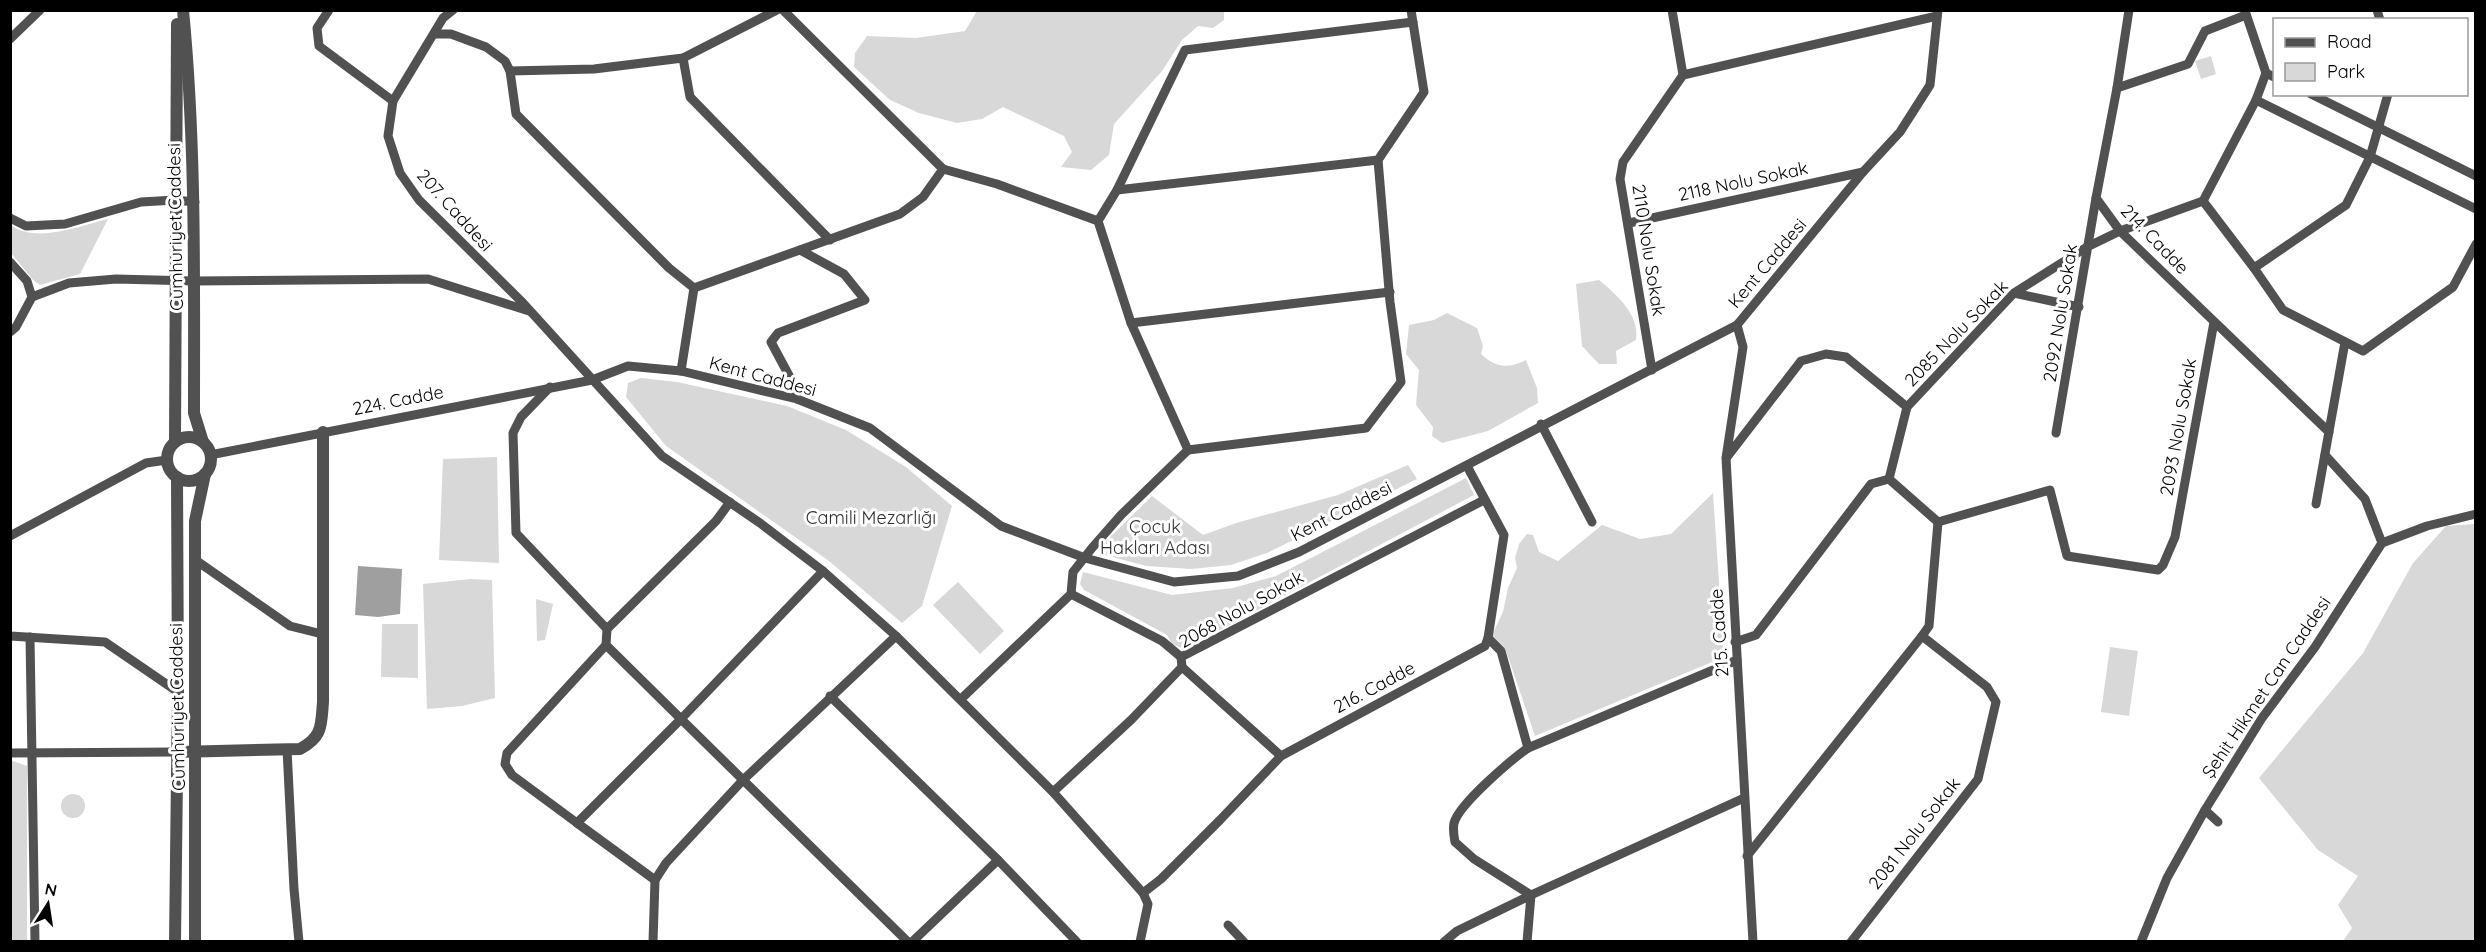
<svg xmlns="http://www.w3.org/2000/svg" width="2486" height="952" viewBox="0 0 2486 952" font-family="Quicksand,sans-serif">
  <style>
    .green { fill: #d8d8d8 }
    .water { fill: #9f9f9f }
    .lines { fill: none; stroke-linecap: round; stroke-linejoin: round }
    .minor { stroke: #515151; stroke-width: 9 }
    .tertiary { stroke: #515151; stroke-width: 12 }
    .labels { text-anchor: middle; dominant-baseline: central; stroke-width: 6; stroke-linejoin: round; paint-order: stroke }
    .street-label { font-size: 18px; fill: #000; stroke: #fff }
    .park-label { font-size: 18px; fill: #2f2f2f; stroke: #fff }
  </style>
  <rect width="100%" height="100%" fill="#fff"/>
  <!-- green -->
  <g class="green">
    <polygon points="977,11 1224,10 1224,20 1213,28 1198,26 1182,40 1162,71 1114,124 1109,155 1091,170 1061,167 1072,152 1064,136 1003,107 982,119 957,123 919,113 890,100 854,67 855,53 867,36 916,38 965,31"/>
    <polygon points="2211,56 2216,74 2201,79 2195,61"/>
    <path d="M108,219L80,274L40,285L33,280L11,253V225C37,244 78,226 108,219Z"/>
    <path d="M1599,280C1617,295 1640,315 1636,340L1616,351L1617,364H1599L1582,346L1576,284Z"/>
    <path d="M1447,313L1477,328L1483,346L1481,354C1496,368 1508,369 1526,360L1537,388L1538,403L1488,431L1442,443L1432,436L1433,427L1416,405L1419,370L1406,354L1409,325L1434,320Z"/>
    <polygon points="641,378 677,382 787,406 846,430 906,467 952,506 922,606 902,623 829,561 666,446 626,397 628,383"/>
    <polygon points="497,457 499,563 439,560 443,459"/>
    <polygon points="1408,465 1417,479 1267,553 1231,565 1191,569 1146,566 1105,555 1101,551 1102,545 1152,496 1203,535 1236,523 1338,495"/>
    <polygon points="1466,478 1474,495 1184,649 1172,644 1167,635 1084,590 1080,584 1083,572 1172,595 1233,588 1276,576"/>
    <polygon points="1713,493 1724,657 1535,736 1505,648 1492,635 1503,612 1508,588 1517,568 1515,558 1519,544 1527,534 1533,535 1539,552 1558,561 1602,525 1640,539 1671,534"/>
    <polygon points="2475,524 2475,941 2343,941 2352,928 2338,905 2358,876 2318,850 2259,778 2363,653 2413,563 2446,526"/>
    <polygon points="470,579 492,580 495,698 462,706 427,709 423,584"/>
    <polygon points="958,582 1004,631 980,654 933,605"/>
    <polygon points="536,599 553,604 545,640 537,641"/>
    <polygon points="382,624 418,624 418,678 381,677"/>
    <polygon points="2110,647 2138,651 2129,716 2101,712"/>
    <polygon points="10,760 27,766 27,941 11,941"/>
    <circle cx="73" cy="806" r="12"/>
  </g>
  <!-- water -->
  <polygon class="water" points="358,566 402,569 400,614 378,617 355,615"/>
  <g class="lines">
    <!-- minor -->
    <g class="minor">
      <polyline points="329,10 317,28 319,46 393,101"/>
      <polyline points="453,10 443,18 393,101 388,136 400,173 419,200 523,303 662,456 760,523 823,571 896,636 1053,792 1143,893 1148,904 1140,942"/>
      <polyline points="783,10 943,169 997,184 1098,221 1131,323 1188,450 1121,515 1092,548 1073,572 1071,594 961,699"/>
      <polyline points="2129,10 2117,88 2096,198 2120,231 2329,432"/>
      <polyline points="2377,10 2380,20"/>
      <polyline points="2245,11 2266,73"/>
      <polyline points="435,34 451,34 486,47 505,61 510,71 516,114 669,268 694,288 681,371"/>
      <polyline points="10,39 40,10"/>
      <polyline points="683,58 690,97 830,240"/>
      <polyline points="510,71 594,69 683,58 777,10"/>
      <polyline points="1683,75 1937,16"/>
      <polyline points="2117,88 2188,64 2205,31 2246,15"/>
      <polyline points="2311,94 2476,176"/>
      <polyline points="2256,100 2476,209"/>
      <polyline points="1117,190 1378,160 1424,92 1411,10"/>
      <polyline points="2203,201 2254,268 2283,310 2363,351 2453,287 2476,244"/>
      <polyline points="10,218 26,226 65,224 141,202 175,200 195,202"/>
      <polyline points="1098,221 1117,190 1185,50 1413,22"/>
      <polyline points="1629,223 1863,172"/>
      <polyline points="10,262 27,281 32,297 16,327 10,332"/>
      <polyline points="2254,268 2346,205 2370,157 2388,94"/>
      <polyline points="694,288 900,214 923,197 943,169"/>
      <polyline points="2014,293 2079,307"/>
      <polyline points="32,297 69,283 116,279 194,281 428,279 529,311"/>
      <polyline points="1131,323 1390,292"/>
      <polyline points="1737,325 1743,347 1726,458 1753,942"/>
      <polyline points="1652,370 1620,179 1623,162 1683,75 1672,10"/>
      <polyline points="550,387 521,417 513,433 516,533 607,629 606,645 681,719 577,823 655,880"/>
      <polyline points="797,399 793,383 771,342 778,333 865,300 844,274 800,250"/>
      <polyline points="1541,424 1592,522"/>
      <polyline points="2056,433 2096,198"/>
      <polyline points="1188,450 1366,428 1401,382 1390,302 1378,160"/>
      <polyline points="210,455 592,380 628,366 681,371 797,399 870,428 1001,526 1085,558 1174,582 1238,576 1299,552 1737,325 1863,172 1900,132 1930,85 1938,10"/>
      <polyline points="2325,455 2365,499 2382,543"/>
      <polyline points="1727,457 1801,361 1826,354 1846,357 1907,407"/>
      <polyline points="2316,504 2345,342"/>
      <polyline points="1938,522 2050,490 2067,556 2158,570 2163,565 2175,537 2214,322"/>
      <polyline points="10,536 146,463 167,460"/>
      <polyline points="194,559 290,626 322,634"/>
      <polyline points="823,571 681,719 908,942"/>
      <polyline points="1071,594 1162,641 1181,657"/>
      <polyline points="607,629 716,521 730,502"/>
      <polyline points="10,636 105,642 178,692"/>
      <polyline points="30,637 35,942"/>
      <polyline points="1488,638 1501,651 1528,748 1737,660"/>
      <polyline points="1735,642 1756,635 1871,484 1889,479"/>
      <polyline points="1182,667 1281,756"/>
      <polyline points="830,696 998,860 1077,942"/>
      <path d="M1528,748C1511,760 1459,804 1454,823C1453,828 1454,837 1455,842L1474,859L1531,895L1744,798"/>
      <polyline points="287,749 294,889 299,942"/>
      <polyline points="10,753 177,752"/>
      <polyline points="1053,792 1131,720 1182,667 1181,657 1484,500"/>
      <polyline points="2205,810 2218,822"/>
      <polyline points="577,823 512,775 505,764 507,753 606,645"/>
      <polyline points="1747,856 1922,636"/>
      <polyline points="655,880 666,863 743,780 896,636"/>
      <polyline points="1143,893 1161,879 1220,820 1281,756 1485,646 1488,638 1504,535 1467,466"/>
      <polyline points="1228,925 1244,942"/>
      <polyline points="653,942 655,880"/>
      <polyline points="912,942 998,860"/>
      <polyline points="1444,942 1457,931 1531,895 1527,942"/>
      <polyline points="1851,942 1978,779 1996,702 1987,687 1922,636 1929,626 1938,522 1889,479 1907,407 2014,293 2087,247 2120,231 2203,201 2256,100 2266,73 2274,77"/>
      <polyline points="2141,942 2167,878 2205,810 2262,718 2315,647 2382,543 2427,526 2476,514"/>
    </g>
    <!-- tertiary -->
    <g class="tertiary">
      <path d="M183,10C196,145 194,278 194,413L203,442"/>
      <circle cx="189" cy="459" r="22"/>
      <polyline points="175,442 177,24"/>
      <path d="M177,752L300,749C323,737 321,725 323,702V432"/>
      <polyline points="175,942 178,692 177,477"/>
      <polyline points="195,942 195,521 205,474"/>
    </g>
  </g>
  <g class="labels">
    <!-- street labels -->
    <g class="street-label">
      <text transform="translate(1743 181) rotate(-12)">2118 Nolu Sokak</text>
      <text transform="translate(455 210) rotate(48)">207. Caddesi</text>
      <text transform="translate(175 227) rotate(-91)">Cumhuriyet Caddesi</text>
      <text transform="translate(2155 239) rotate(46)">214. Cadde</text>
      <text transform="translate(1649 250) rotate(81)">2110 Nolu Sokak</text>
      <text transform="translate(1767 263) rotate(-50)">Kent Caddesi</text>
      <text transform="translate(2060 313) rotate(-81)">2092 Nolu Sokak</text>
      <text transform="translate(1956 333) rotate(-46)">2085 Nolu Sokak</text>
      <text transform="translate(763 376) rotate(15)">Kent Caddesi</text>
      <text transform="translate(398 400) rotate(-11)">224. Cadde</text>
      <text transform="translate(2178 427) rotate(-80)">2093 Nolu Sokak</text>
      <text transform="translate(1341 511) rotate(-27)">Kent Caddesi</text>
      <text transform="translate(1241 609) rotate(-29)">2068 Nolu Sokak</text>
      <text transform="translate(1719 633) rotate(-94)">215. Cadde</text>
      <text transform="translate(1374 687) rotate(-28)">216. Cadde</text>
      <text transform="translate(2266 687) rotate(-56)">Şehit Hikmet Can Caddesi</text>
      <text transform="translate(177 707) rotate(-91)">Cumhuriyet Caddesi</text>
      <text transform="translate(1914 833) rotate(-52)">2081 Nolu Sokak</text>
    </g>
    <!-- park labels -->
    <g class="park-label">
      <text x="871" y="517">Camili Mezarlığı</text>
      <text x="1155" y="526">Çocuk<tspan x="1155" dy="21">Hakları Adası</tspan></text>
    </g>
  </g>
  <!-- border -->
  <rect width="2486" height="952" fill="none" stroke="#000000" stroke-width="24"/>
  <!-- legend -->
  <rect x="2273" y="18" width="195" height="78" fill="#ffffff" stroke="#999999" stroke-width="1.5"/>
  <rect x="2285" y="38" width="30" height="9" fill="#515151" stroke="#999999" stroke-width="1.5"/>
  <text x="2327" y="48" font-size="18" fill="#000000">Road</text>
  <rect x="2285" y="63" width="30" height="18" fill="#d8d8d8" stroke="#999999" stroke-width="1.5"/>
  <text x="2327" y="78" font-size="18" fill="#000000">Park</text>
  <!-- north arrow -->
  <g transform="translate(48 904) rotate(12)" stroke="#ffffff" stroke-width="4.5" paint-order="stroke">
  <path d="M0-4.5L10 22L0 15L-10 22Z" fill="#000000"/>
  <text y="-9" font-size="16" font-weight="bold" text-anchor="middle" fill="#000000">N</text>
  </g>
</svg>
